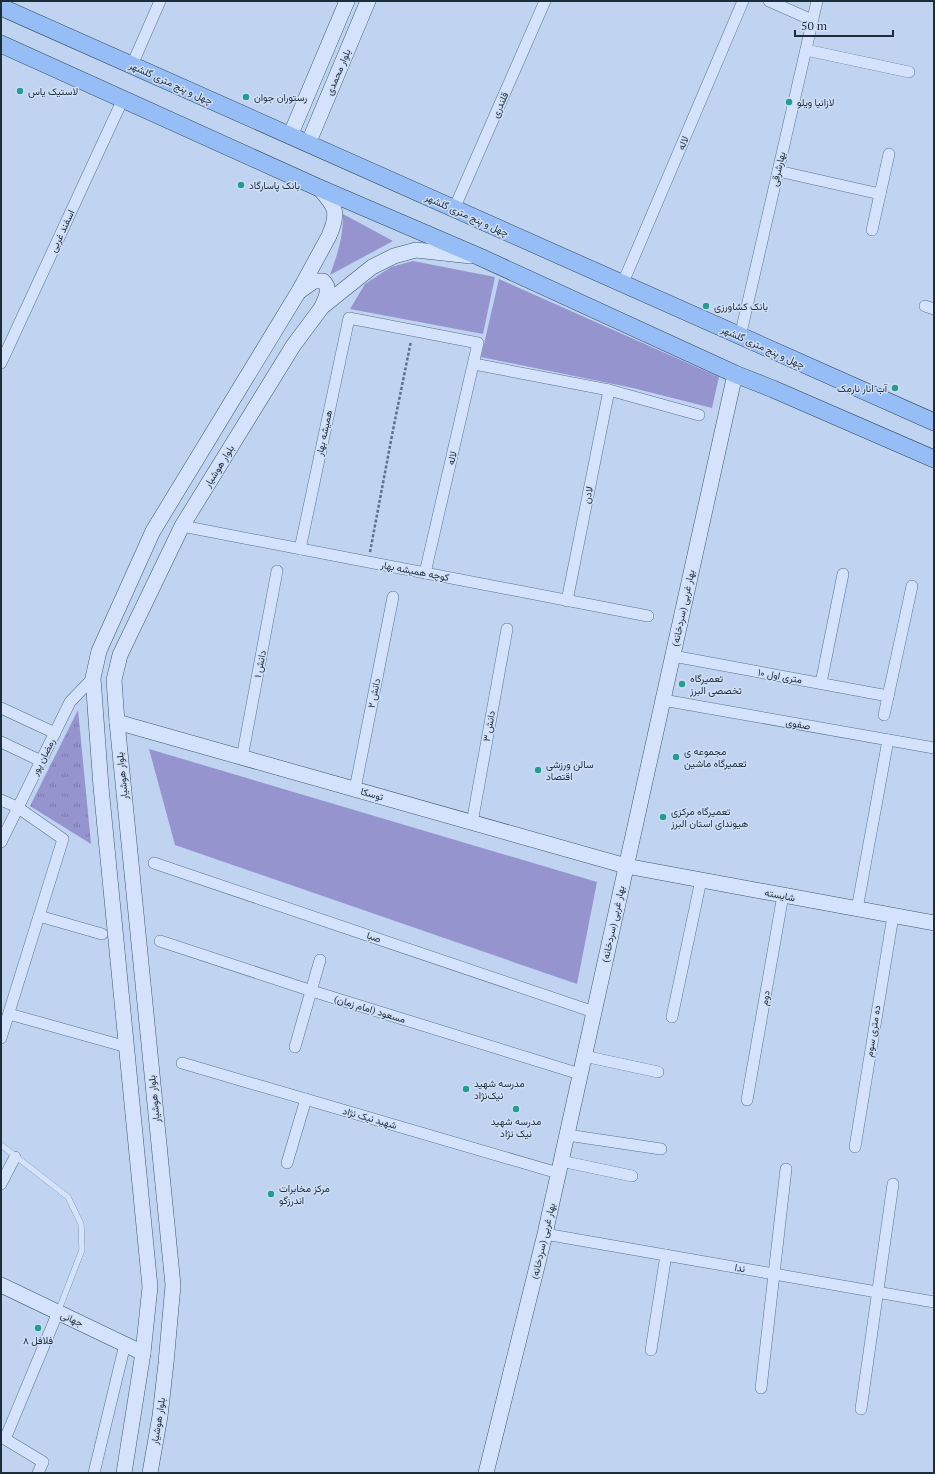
<svg xmlns="http://www.w3.org/2000/svg" width="935" height="1474" viewBox="0 0 935 1474" font-family="'PT Serif',Vazirmatn,serif">
  <style>
    .grass { fill: #9594cf }
    .park { fill: url(#park-tufts) }
    .lines { fill: none; stroke-linecap: round; stroke-linejoin: round }
    .lane-casing { stroke: #57748a; stroke-width: 6 }
    .street-casing { stroke: #57748a; stroke-width: 12 }
    .secondary-casing { stroke: #3a586c; stroke-width: 16 }
    .primary-casing { stroke: #2c4858; stroke-width: 18 }
    .path { stroke: #57748a; stroke-width: 2.5; stroke-dasharray: 3 2; stroke-linecap: butt }
    .lane { stroke: #d4e3fb; stroke-width: 5.5 }
    .street { stroke: #d4e3fb; stroke-width: 11 }
    .secondary { stroke: #d4e3fb; stroke-width: 15 }
    .primary { stroke: #96bdf6; stroke-width: 17 }
    .poi-dot { fill: #249d90; stroke: #d0dff7; stroke-width: 1.5 }
    .labels { text-anchor: middle; dominant-baseline: central; stroke-width: 3; stroke-linejoin: round; paint-order: stroke }
    .street-label { font-size: 10px; fill: #1c2e39; stroke: #d0dff7 }
    .poi-label { font-size: 10px; fill: #1c2e39; stroke: #d0dff7; text-anchor: start }
  </style>
  <defs>
    <pattern id="park-tufts" width="24" height="20" patternUnits="userSpaceOnUse"><rect width="24" height="20" fill="#9594cf"/><path d="M3 7l-1-3M5 7V3M7 7l1-3M15 17l-1-3M17 17v-4M19 17l1-3" fill="none" stroke="#7979a9"/></pattern>
  </defs>
  <rect width="100%" height="100%" fill="#c0d3f0"/>
  <!-- grass -->
  <g class="grass">
    <path d="M343,214L393,241L330,275C338,252 343,239 343,214Z"/>
    <polygon points="413,261 495,277 483,334 350,309 365,284 391,267"/>
    <polygon points="499,279 719,377 712,408 633,388 481,357"/>
    <polygon points="149,749 597,882 577,984 175,845"/>
  </g>
  <!-- park -->
  <polygon class="park" points="78,710 91,844 30,806"/>
  <g class="lines">
    <!-- lane casing -->
    <g class="lane-casing">
      <polyline id="lane" points="1,1145 68,1197 81,1224 82,1250 58,1312"/>
    </g>
    <!-- street casing -->
    <g class="street-casing">
      <g id="street">
        <polyline points="769,1 812,20"/>
        <polyline points="806,50 909,72"/>
        <polyline points="132,65 160,1"/>
        <polyline points="778,171 880,194"/>
        <polyline points="454,209 545,1"/>
        <polyline points="872,230 889,154"/>
        <polyline points="622,285 743,1"/>
        <polyline points="925,306 934,309"/>
        <polyline points="740,337 817,1"/>
        <polyline points="1,363 123,99"/>
        <polyline points="474,364 609,390 699,415"/>
        <polyline points="182,526 648,616"/>
        <polyline points="300,549 349,318 478,343 425,573"/>
        <polyline points="567,601 609,390"/>
        <polyline points="673,656 888,696"/>
        <polyline points="821,683 843,574"/>
        <polyline points="663,700 934,748"/>
        <polyline points="1,708 55,733"/>
        <polyline points="884,715 912,586"/>
        <polyline points="1,742 41,761"/>
        <polyline points="242,758 277,571"/>
        <polyline points="355,789 393,597"/>
        <polyline points="1,800 17,807 63,839 1,1038"/>
        <polyline points="472,823 507,629"/>
        <polyline points="1,842 70,702 93,678"/>
        <polyline points="154,863 594,1012"/>
        <polyline points="857,909 888,740"/>
        <polyline points="39,916 102,934"/>
        <polyline points="160,941 312,991 580,1074"/>
        <polyline points="9,1014 127,1047"/>
        <polyline points="672,1017 701,880"/>
        <polyline points="295,1047 320,960"/>
        <polyline points="584,1056 658,1072"/>
        <polyline points="182,1063 558,1173"/>
        <polyline points="747,1100 783,895"/>
        <polyline points="567,1135 661,1149"/>
        <polyline points="855,1147 893,916"/>
        <polyline points="561,1161 632,1176"/>
        <polyline points="287,1163 306,1099"/>
        <polyline points="1,1184 15,1157"/>
        <polyline points="545,1234 934,1302"/>
        <polyline points="651,1350 666,1255"/>
        <polyline points="761,1388 786,1169"/>
        <polyline points="861,1409 893,1184"/>
        <polyline points="38,1473 43,1462 5,1439 58,1312"/>
        <polyline points="94,1473 125,1344"/>
      </g>
    </g>
    <!-- secondary casing -->
    <g class="secondary-casing">
      <g id="secondary">
        <polyline points="290,136 347,1"/>
        <polyline points="308,144 368,1"/>
        <path d="M300,291L314,281H323C332,289 325,298 322,307"/>
        <polyline points="117,722 626,866 934,923"/>
        <polyline points="1,1285 143,1353"/>
        <path d="M124,1473L143,1353L150,1287L101,787L93,678L99,651L153,531L299,291L329,236C340,211 335,206 318,187"/>
        <polyline points="150,1473 160,1416 166,1363 173,1285 117,722 114,680 120,655 182,526 293,346 322,307 372,267 394,256 416,250 471,256"/>
        <polyline points="486,1473 545,1234 735,374"/>
      </g>
    </g>
    <!-- primary casing -->
    <g class="primary-casing">
      <g id="primary">
        <polyline points="1,7 934,422"/>
        <polyline points="1,44 317,187 480,257 735,374 773,389 934,459"/>
      </g>
    </g>
    <!-- path -->
    <polyline class="path" points="370,552 393,430 411,341"/>
    <!-- lane -->
    <use href="#lane" class="lane"/>
    <!-- street -->
    <use href="#street" class="street"/>
    <!-- secondary -->
    <use href="#secondary" class="secondary"/>
    <!-- primary -->
    <use href="#primary" class="primary"/>
  </g>
  <!-- markers -->
  <g class="poi-dot">
    <circle cx="20" cy="91" r="4"/>
    <circle cx="246" cy="97" r="4"/>
    <circle cx="789" cy="102" r="4"/>
    <circle cx="241" cy="185" r="4"/>
    <circle cx="706" cy="306" r="4"/>
    <circle cx="895" cy="388" r="4"/>
    <circle cx="682" cy="684" r="4"/>
    <circle cx="676" cy="757" r="4"/>
    <circle cx="538" cy="770" r="4"/>
    <circle cx="663" cy="817" r="4"/>
    <circle cx="466" cy="1089" r="4"/>
    <circle cx="516" cy="1109" r="4"/>
    <circle cx="271" cy="1194" r="4"/>
    <circle cx="38" cy="1328" r="4"/>
  </g>
  <g class="labels">
    <!-- street labels -->
    <g class="street-label">
      <text transform="translate(338 72) rotate(-67)">بلوار محمدی</text>
      <text transform="translate(171 83) rotate(24)">چهل و پنج متری گلشهر</text>
      <text transform="translate(500 105) rotate(-66)">قلندری</text>
      <text transform="translate(683 143) rotate(-67)">لاله</text>
      <text transform="translate(778 169) rotate(-77)">بهارشرقی</text>
      <text transform="translate(467 215) rotate(24)">چهل و پنج متری گلشهر</text>
      <text transform="translate(62 231) rotate(-65)">اسفند غربی</text>
      <text transform="translate(763 347) rotate(24)">چهل و پنج متری گلشهر</text>
      <text transform="translate(324 433) rotate(-78)">همیشه بهار</text>
      <text transform="translate(452 458) rotate(-77)">لاله</text>
      <text transform="translate(219 466) rotate(-58)">بلوار هوشیار</text>
      <text transform="translate(588 495) rotate(-79)">لادن</text>
      <text transform="translate(415 571) rotate(11)">کوچه همیشه بهار</text>
      <text transform="translate(683 608) rotate(-78)">بهار غربی (سردخانه)</text>
      <text transform="translate(260 664) rotate(-79)">دانش ۱</text>
      <text transform="translate(780 676) rotate(10)">۱۰ متری اول</text>
      <text transform="translate(374 693) rotate(-79)">دانش ۲</text>
      <text transform="translate(798 724) rotate(10)">صفوی</text>
      <text transform="translate(489 726) rotate(-80)">دانش ۳</text>
      <text transform="translate(43 757) rotate(-63)">رمضان پور</text>
      <text transform="translate(122 776) rotate(-96)">بلوار هوشیار</text>
      <text transform="translate(372 794) rotate(16)">توسکا</text>
      <text transform="translate(780 895) rotate(11)">شایسته</text>
      <text transform="translate(613 924) rotate(-78)">بهار غربی (سردخانه)</text>
      <text transform="translate(374 937) rotate(19)">صبا</text>
      <text transform="translate(765 998) rotate(-80)">دوم</text>
      <text transform="translate(370 1009) rotate(17)">مسعود (امام زمان)</text>
      <text transform="translate(873 1031) rotate(-81)">ده متری سوم</text>
      <text transform="translate(154 1099) rotate(-96)">بلوار هوشیار</text>
      <text transform="translate(370 1118) rotate(16)">شهید نیک نژاد</text>
      <text transform="translate(543 1241) rotate(-77)">بهار غربی (سردخانه)</text>
      <text transform="translate(740 1268) rotate(10)">ندا</text>
      <text transform="translate(72 1319) rotate(25)">جهانی</text>
      <text transform="translate(158 1421) rotate(-81)">بلوار هوشیار</text>
    </g>
    <!-- poi labels -->
    <g class="poi-label">
      <text x="28" y="91">لاستیک یاس</text>
      <text x="254" y="97">رستوران جوان</text>
      <text x="797" y="102">لازانیا ویلو</text>
      <text x="249" y="185">بانک پاسارگاد</text>
      <text x="714" y="306">بانک کشاورزی</text>
      <text x="887" y="388" text-anchor="end">آب انار نارمک</text>
      <text x="690" y="678">تعمیرگاه<tspan x="690" dy="12">تخصصی البرز</tspan></text>
      <text x="684" y="751">مجموعه ی<tspan x="684" dy="12">تعمیرگاه ماشین</tspan></text>
      <text x="546" y="764">سالن ورزشی<tspan x="546" dy="12">اقتصاد</tspan></text>
      <text x="671" y="811">تعمیرگاه مرکزی<tspan x="671" dy="12">هیوندای استان البرز</tspan></text>
      <text x="474" y="1083">مدرسه شهید<tspan x="474" dy="12">نیک‌نژاد</tspan></text>
      <text x="516" y="1121" text-anchor="middle">مدرسه شهید<tspan x="516" dy="12">نیک نژاد</tspan></text>
      <text x="279" y="1188">مرکز مخابرات<tspan x="279" dy="12">اندرزگو</tspan></text>
      <text x="38" y="1340" text-anchor="middle">فلافل ۸</text>
    </g>
  </g>
  <!-- border -->
  <rect width="935" height="1474" fill="none" stroke="#1c2e39" stroke-width="4"/>
  <!-- scale -->
  <path d="M795 30v6h98v-6" fill="none" stroke="#1c2e39" stroke-width="2"/>
  <text x="801" y="30" font-size="12" fill="#1c2e39" stroke="#d0dff7" stroke-width="3" paint-order="stroke">50 m</text>
</svg>
